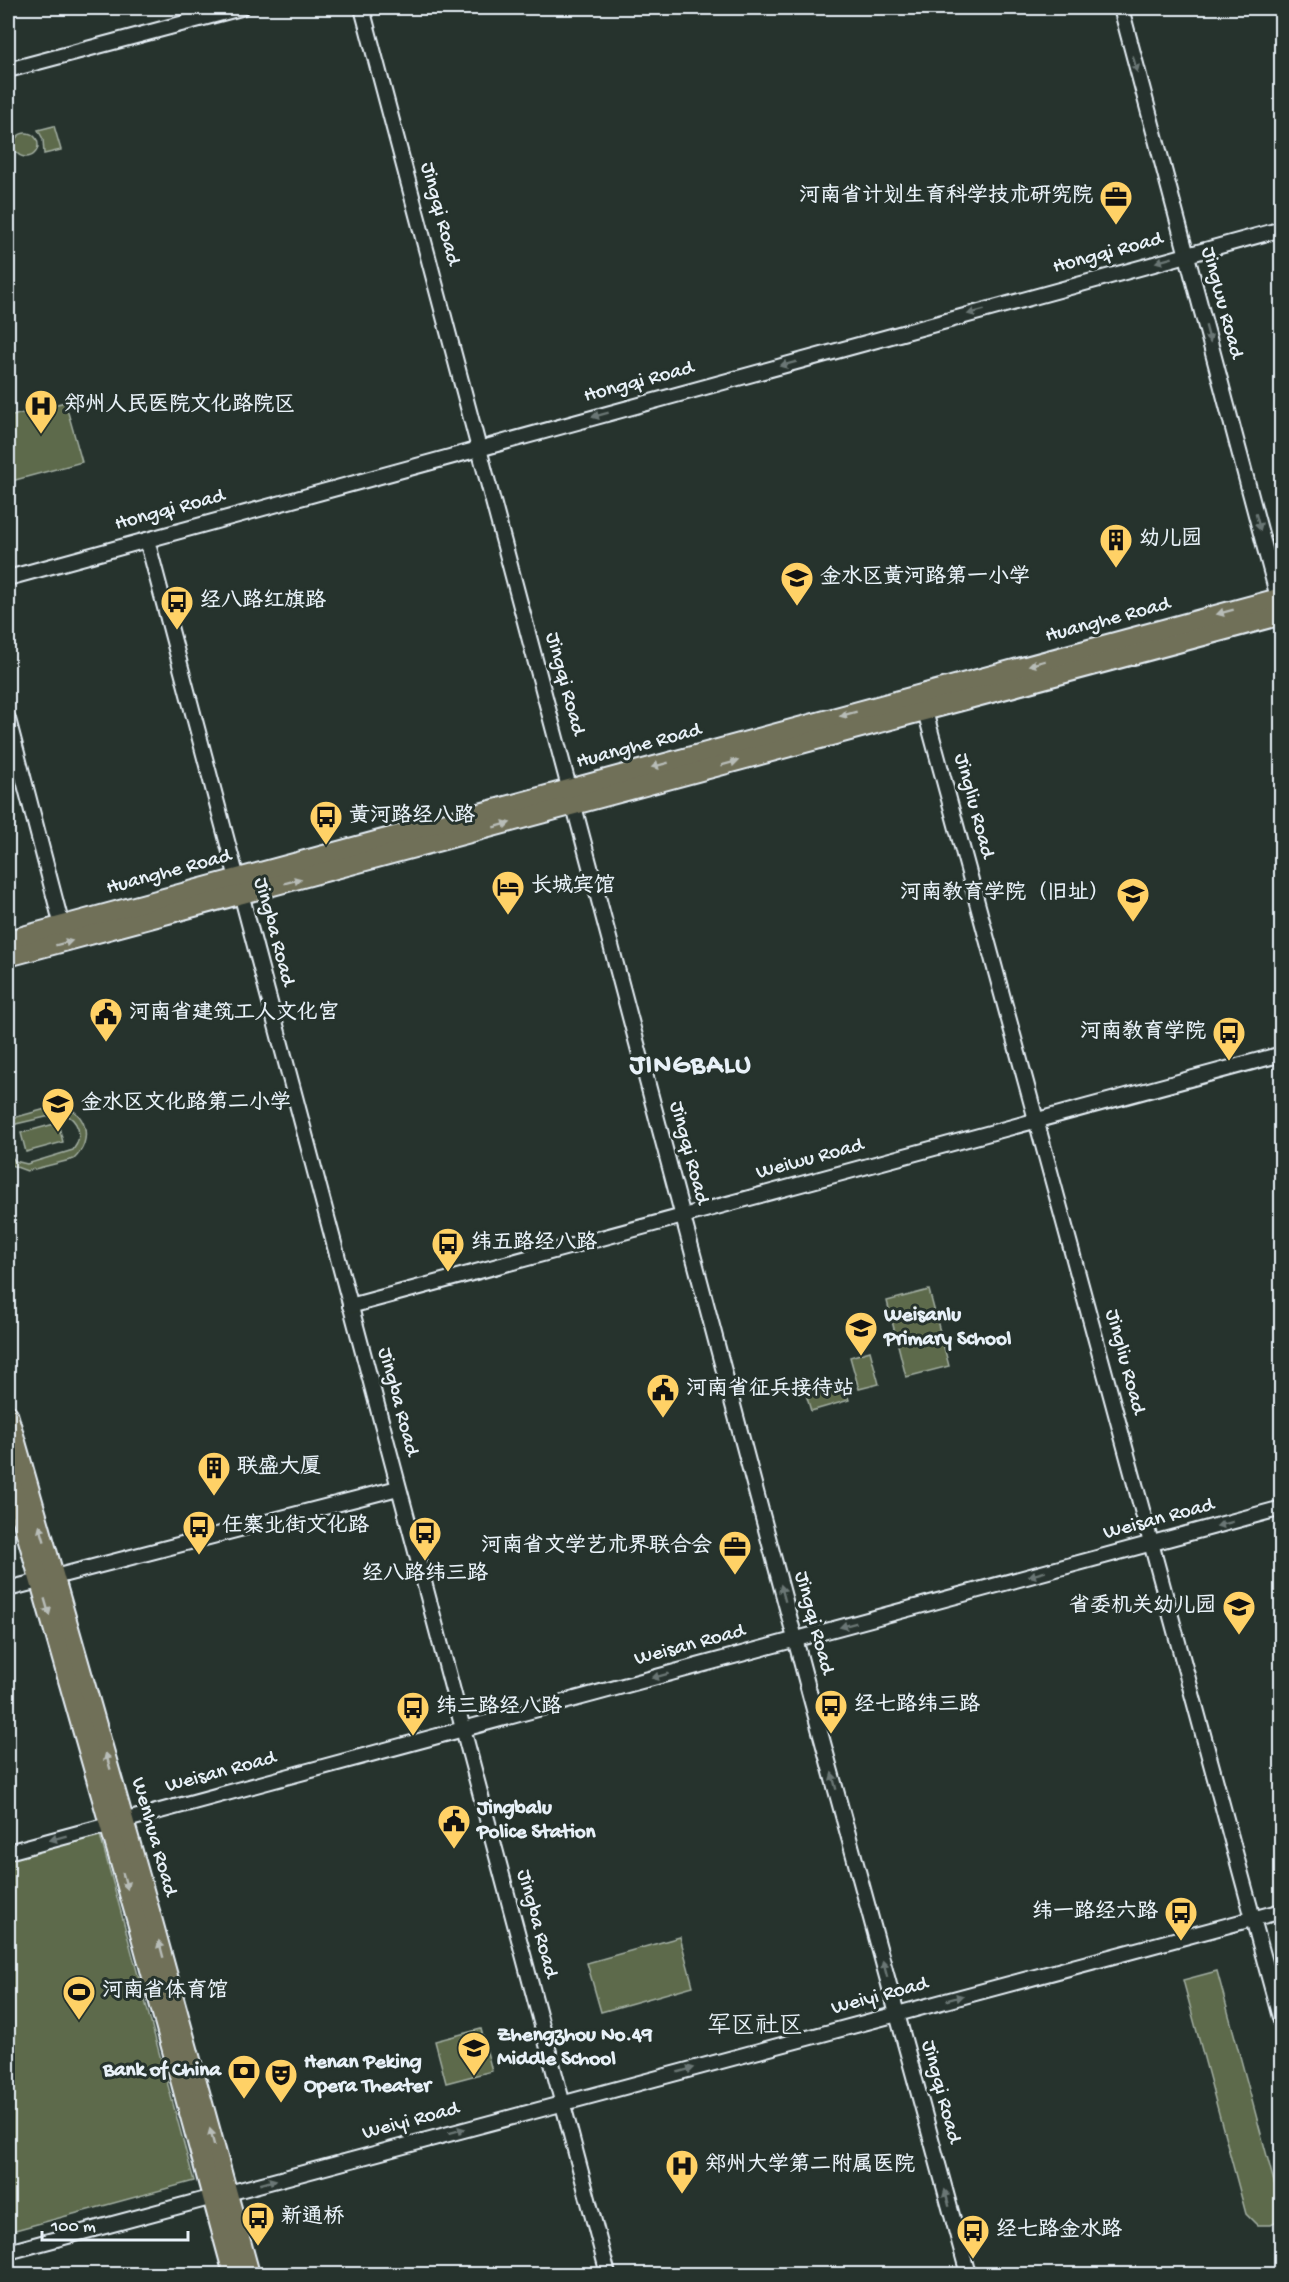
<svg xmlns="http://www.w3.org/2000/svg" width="1289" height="2282" viewBox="0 0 1289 2282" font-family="'Gochi Hand','LXGW WenKai TC',sans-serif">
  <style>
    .green { fill: #5d6a4b; stroke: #a2aea2; stroke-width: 1.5 }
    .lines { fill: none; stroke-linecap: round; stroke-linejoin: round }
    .minor-casing { stroke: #e8f1f8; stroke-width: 18 }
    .major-casing { stroke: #e8f1f8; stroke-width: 22 }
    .minor { stroke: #26332d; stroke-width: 14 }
    .major { stroke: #706f59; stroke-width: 18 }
    .oneway { fill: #6a7674 }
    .oneway2 { fill: #b8bdb8 }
    .labels { text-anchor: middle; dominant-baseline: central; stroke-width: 6; stroke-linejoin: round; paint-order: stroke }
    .poi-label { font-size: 21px; font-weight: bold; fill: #e8f1f8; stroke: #26332d; text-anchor: start }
    .street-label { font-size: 21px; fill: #e8f1f8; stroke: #26332d }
    .quarter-label { font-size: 24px; fill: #e8f1f8; stroke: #26332d }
    .district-label { font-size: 27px; font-weight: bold; letter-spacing: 1.5px; fill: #e8f1f8; stroke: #26332d }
  </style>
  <rect width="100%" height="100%" fill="#26332d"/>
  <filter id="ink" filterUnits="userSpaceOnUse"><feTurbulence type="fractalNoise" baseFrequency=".0167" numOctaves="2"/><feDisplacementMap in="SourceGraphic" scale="12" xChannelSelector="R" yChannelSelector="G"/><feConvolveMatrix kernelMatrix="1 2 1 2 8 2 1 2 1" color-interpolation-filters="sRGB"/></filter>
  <g filter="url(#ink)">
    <!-- green -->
    <g class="green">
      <polygon points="54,126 61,150 44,154 43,139 38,130"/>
      <circle cx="26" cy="145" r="12"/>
      <polygon points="65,402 82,462 8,482 8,417"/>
      <path d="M60,1105C87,1111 94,1140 74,1159L27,1171L8,1164V1152L15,1161L27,1164L73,1150C84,1136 79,1120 63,1113L16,1124L8,1133V1122L13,1118Z"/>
      <polygon points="58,1123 63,1142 26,1152 21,1133"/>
      <polygon points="929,1290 949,1366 906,1377 887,1301"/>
      <polygon points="870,1351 879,1384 859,1389 850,1357"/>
      <polygon points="843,1381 849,1400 811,1411 805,1391"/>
      <polygon points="100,1835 194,2181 8,2232 8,1860"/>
      <polygon points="680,1937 693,1986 601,2012 587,1963"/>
      <polygon points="1217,1971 1280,2204 1281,2220 1271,2225 1257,2225 1246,2214 1183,1980"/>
      <polygon points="481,2029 492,2071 446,2083 435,2041"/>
    </g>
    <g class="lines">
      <!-- minor casing -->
      <g class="minor-casing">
        <g id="minor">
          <polyline points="362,8 810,1695 968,2274"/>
          <polyline points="1121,8 1280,605"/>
          <polyline points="8,70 241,8"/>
          <polyline points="147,540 608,2274"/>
          <polyline points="8,578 1282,229"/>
          <polyline points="925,711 1282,2025"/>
          <polyline points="8,719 62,926"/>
          <polyline points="350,1306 1282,1054"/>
          <polyline points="8,1589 398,1488"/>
          <polyline points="8,1852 1282,1508"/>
          <polyline points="8,2252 1282,1911"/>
        </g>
      </g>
      <!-- major casing -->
      <g class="major-casing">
        <g id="major">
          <polyline points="8,940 1282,597"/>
          <polyline points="8,957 1282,615"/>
          <polyline points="8,1414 152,1918 250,2274"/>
          <polyline points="8,1470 137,1922 233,2274"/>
        </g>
      </g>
      <!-- minor -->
      <use href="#minor" class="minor"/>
      <!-- major -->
      <use href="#major" class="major"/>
    </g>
    <!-- one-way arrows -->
    <defs><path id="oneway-solid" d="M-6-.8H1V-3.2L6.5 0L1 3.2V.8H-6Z" transform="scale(1.5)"/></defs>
    <g class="oneway">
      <use href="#oneway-solid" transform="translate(1135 64) rotate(75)"/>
      <use href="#oneway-solid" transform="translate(1164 260) rotate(165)"/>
      <use href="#oneway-solid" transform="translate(976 312) rotate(165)"/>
      <use href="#oneway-solid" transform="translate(1208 334) rotate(75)"/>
      <use href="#oneway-solid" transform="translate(788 364) rotate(165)"/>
      <use href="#oneway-solid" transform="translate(600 415) rotate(165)"/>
      <use href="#oneway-solid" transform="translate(1258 522) rotate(75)"/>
      <use href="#oneway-solid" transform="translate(1225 1524) rotate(165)"/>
      <use href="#oneway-solid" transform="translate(1037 1574) rotate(165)"/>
      <use href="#oneway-solid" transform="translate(783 1593) rotate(-105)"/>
      <use href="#oneway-solid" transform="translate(848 1625) rotate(165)"/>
      <use href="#oneway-solid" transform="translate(660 1676) rotate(165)"/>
      <use href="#oneway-solid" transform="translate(834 1781) rotate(-105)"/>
      <use href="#oneway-solid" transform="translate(58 1838) rotate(165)"/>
      <use href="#oneway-solid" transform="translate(885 1969) rotate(-105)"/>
      <use href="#oneway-solid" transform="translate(955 1998) rotate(-15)"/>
      <use href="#oneway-solid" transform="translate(686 2070) rotate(-15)"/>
      <use href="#oneway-solid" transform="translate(457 2131) rotate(-15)"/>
      <use href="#oneway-solid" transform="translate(268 2182) rotate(-15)"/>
      <use href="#oneway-solid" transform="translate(947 2198) rotate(-105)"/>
    </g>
    <g class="oneway2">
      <use href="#oneway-solid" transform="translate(1225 612) rotate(165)"/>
      <use href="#oneway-solid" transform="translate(1037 663) rotate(165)"/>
      <use href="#oneway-solid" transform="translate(848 714) rotate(165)"/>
      <use href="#oneway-solid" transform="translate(730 763) rotate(-15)"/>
      <use href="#oneway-solid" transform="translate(660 765) rotate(165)"/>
      <use href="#oneway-solid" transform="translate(502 825) rotate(-15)"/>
      <use href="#oneway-solid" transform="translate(293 881) rotate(-15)"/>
      <use href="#oneway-solid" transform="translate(64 943) rotate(-15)"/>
      <use href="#oneway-solid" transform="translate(42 1533) rotate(-106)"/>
      <use href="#oneway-solid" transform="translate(47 1607) rotate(74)"/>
      <use href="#oneway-solid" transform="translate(108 1761) rotate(-106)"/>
      <use href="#oneway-solid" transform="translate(125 1881) rotate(74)"/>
      <use href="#oneway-solid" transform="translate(161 1949) rotate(-105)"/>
      <use href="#oneway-solid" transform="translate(212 2137) rotate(-105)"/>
    </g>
  </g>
  <!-- icons -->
  <defs>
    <g id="office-pin" transform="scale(1.725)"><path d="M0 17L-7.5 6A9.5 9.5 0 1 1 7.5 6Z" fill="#ffd166" stroke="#26332d"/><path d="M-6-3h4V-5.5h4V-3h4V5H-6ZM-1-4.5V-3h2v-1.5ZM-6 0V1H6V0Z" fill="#111"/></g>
    <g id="hospital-pin" transform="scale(1.725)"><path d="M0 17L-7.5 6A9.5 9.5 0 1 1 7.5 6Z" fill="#ffd166" stroke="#26332d"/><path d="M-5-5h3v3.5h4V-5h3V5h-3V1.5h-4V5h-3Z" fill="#111"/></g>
    <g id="building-pin" transform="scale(1.725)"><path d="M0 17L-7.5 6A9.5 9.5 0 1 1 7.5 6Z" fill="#ffd166" stroke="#26332d"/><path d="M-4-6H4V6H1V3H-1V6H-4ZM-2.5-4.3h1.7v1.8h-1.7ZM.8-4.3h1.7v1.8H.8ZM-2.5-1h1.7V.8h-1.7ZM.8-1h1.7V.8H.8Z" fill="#111"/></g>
    <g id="school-pin" transform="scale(1.725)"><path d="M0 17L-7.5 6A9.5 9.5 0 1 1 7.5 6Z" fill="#ffd166" stroke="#26332d"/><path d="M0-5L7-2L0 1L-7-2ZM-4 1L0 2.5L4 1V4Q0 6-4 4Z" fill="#111"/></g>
    <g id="bus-pin" transform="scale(1.725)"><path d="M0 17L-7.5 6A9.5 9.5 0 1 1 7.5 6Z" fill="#ffd166" stroke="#26332d"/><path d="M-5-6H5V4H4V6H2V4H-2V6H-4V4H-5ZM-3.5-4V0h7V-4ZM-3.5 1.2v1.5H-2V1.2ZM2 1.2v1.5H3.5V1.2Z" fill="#111"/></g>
    <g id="hotel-pin" transform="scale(1.725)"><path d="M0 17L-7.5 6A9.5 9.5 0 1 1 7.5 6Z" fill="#ffd166" stroke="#26332d"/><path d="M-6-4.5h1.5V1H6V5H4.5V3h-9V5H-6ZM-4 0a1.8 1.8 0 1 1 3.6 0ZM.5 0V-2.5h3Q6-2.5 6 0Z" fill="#111"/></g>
    <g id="university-pin" transform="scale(1.725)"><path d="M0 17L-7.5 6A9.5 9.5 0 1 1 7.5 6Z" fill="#ffd166" stroke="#26332d"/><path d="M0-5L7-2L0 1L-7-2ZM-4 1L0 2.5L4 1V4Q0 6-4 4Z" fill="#111"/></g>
    <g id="civic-pin" transform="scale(1.725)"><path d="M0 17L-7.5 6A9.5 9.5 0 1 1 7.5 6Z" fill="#ffd166" stroke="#26332d"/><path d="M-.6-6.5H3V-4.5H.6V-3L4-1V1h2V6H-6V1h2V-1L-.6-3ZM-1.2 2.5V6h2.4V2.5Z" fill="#111"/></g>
    <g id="stadium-pin" transform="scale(1.725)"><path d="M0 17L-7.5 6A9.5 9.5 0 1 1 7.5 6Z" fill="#ffd166" stroke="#26332d"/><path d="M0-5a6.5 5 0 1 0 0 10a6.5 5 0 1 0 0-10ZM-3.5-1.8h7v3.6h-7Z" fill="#111"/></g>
    <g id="bank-pin" transform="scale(1.725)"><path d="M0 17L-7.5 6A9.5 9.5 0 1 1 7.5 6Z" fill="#ffd166" stroke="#26332d"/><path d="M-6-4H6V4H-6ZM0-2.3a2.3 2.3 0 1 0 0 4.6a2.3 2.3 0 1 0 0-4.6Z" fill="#111"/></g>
    <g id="theatre-pin" transform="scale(1.725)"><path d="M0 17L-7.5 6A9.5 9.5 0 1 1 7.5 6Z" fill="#ffd166" stroke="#26332d"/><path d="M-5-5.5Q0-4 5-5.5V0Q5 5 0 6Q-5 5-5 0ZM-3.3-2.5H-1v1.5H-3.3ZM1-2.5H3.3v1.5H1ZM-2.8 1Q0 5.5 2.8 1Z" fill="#111"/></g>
  </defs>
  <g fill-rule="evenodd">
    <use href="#office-pin" x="1116" y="197"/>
    <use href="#hospital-pin" x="41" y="406"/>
    <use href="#building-pin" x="1116" y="540"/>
    <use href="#school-pin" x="797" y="578"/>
    <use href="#bus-pin" x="177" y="602"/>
    <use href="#bus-pin" x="326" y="817"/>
    <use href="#hotel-pin" x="508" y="887"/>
    <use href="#university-pin" x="1133" y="894"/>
    <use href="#civic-pin" x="106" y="1014"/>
    <use href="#bus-pin" x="1229" y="1033"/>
    <use href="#school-pin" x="58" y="1104"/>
    <use href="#bus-pin" x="448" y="1244"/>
    <use href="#school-pin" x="861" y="1328"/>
    <use href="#civic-pin" x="663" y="1390"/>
    <use href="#building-pin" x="214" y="1468"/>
    <use href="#bus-pin" x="199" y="1527"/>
    <use href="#bus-pin" x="425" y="1533"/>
    <use href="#office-pin" x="735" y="1547"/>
    <use href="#school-pin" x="1239" y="1607"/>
    <use href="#bus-pin" x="831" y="1706"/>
    <use href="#bus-pin" x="413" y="1708"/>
    <use href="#civic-pin" x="454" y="1821"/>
    <use href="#bus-pin" x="1181" y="1913"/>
    <use href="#stadium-pin" x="79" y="1992"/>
    <use href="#school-pin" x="474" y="2048"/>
    <use href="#bank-pin" x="244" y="2071"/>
    <use href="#theatre-pin" x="281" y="2075"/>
    <use href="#hospital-pin" x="682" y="2166"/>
    <use href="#bus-pin" x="258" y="2218"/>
    <use href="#bus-pin" x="973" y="2231"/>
  </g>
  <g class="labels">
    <!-- poi labels -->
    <g class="poi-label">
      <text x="1093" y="197" text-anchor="end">河南省计划生育科学技术研究院</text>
      <text x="64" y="406">郑州人民医院文化路院区</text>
      <text x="1139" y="540">幼儿园</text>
      <text x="820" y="578">金水区黄河路第一小学</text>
      <text x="200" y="602">经八路红旗路</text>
      <text x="349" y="817">黄河路经八路</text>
      <text x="531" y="887">长城宾馆</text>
      <text x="1110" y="894" text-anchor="end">河南教育学院（旧址）</text>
      <text x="129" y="1014">河南省建筑工人文化宫</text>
      <text x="1206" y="1033" text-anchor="end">河南教育学院</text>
      <text x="81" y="1104">金水区文化路第二小学</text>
      <text x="471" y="1244">纬五路经八路</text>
      <text x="884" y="1316">Weisanlu<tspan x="884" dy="24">Primary School</tspan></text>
      <text x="686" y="1390">河南省征兵接待站</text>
      <text x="237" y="1468">联盛大厦</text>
      <text x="222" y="1527">任寨北街文化路</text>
      <text x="712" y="1547" text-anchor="end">河南省文学艺术界联合会</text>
      <text x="425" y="1575" text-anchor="middle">经八路纬三路</text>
      <text x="1216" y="1607" text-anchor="end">省委机关幼儿园</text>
      <text x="854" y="1706">经七路纬三路</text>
      <text x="436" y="1708">纬三路经八路</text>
      <text x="477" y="1809">Jingbalu<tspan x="477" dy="24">Police Station</tspan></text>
      <text x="1158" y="1913" text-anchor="end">纬一路经六路</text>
      <text x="102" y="1992">河南省体育馆</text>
      <text x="497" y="2036">Zhengzhou No.49<tspan x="497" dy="24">Middle School</tspan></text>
      <text x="304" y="2063">Henan Peking<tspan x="304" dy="24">Opera Theater</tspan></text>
      <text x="221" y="2071" text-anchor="end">Bank of China</text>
      <text x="705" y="2166">郑州大学第二附属医院</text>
      <text x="281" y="2218">新通桥</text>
      <text x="996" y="2231">经七路金水路</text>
    </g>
    <!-- street labels -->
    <g class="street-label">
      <text transform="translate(439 214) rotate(75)">Jingqi Road</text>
      <text transform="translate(1108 254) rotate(-15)">Hongqi Road</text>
      <text transform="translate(1221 303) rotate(75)">Jingwu Road</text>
      <text transform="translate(639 383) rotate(-15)">Hongqi Road</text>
      <text transform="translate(170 511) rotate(-15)">Hongqi Road</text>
      <text transform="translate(1108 621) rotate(-15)">Huanghe Road</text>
      <text transform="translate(564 684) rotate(75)">Jingqi Road</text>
      <text transform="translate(639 747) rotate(-15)">Huanghe Road</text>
      <text transform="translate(973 806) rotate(75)">Jingliu Road</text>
      <text transform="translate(169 873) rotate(-15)">Huanghe Road</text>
      <text transform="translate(273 932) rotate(75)">Jingba Road</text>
      <text transform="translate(688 1153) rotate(75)">Jingqi Road</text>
      <text transform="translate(810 1160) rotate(-15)">Weiwu Road</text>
      <text transform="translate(1124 1362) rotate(75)">Jingliu Road</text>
      <text transform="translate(397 1402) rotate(75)">Jingba Road</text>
      <text transform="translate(1159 1520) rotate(-15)">Weisan Road</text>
      <text transform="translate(813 1623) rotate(75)">Jingqi Road</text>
      <text transform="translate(690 1646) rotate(-15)">Weisan Road</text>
      <text transform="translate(221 1773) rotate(-15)">Weisan Road</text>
      <text transform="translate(153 1837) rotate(74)">Wenhua Road</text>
      <text transform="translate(536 1924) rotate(75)">Jingba Road</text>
      <text transform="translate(880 1997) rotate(-15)">Weiyi Road</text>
      <text transform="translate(940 2092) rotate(75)">Jingqi Road</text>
      <text transform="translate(411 2122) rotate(-15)">Weiyi Road</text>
    </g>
    <!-- quarter labels -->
    <g class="quarter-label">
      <text x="755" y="2027">军区社区</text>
    </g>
    <!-- district labels -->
    <g class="district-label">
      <text x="691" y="1067">JINGBALU</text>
    </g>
  </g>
  <!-- margin -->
  <rect width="1289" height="2282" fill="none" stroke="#26332d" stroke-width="30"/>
  <rect x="15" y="15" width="1259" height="2252" fill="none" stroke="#e8f1f8" stroke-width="2" filter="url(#ink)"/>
  <!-- scale -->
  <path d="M42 2231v9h146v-9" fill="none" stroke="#e8f1f8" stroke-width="3"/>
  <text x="51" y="2231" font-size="18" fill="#e8f1f8" stroke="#26332d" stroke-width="4.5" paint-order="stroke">100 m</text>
</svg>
